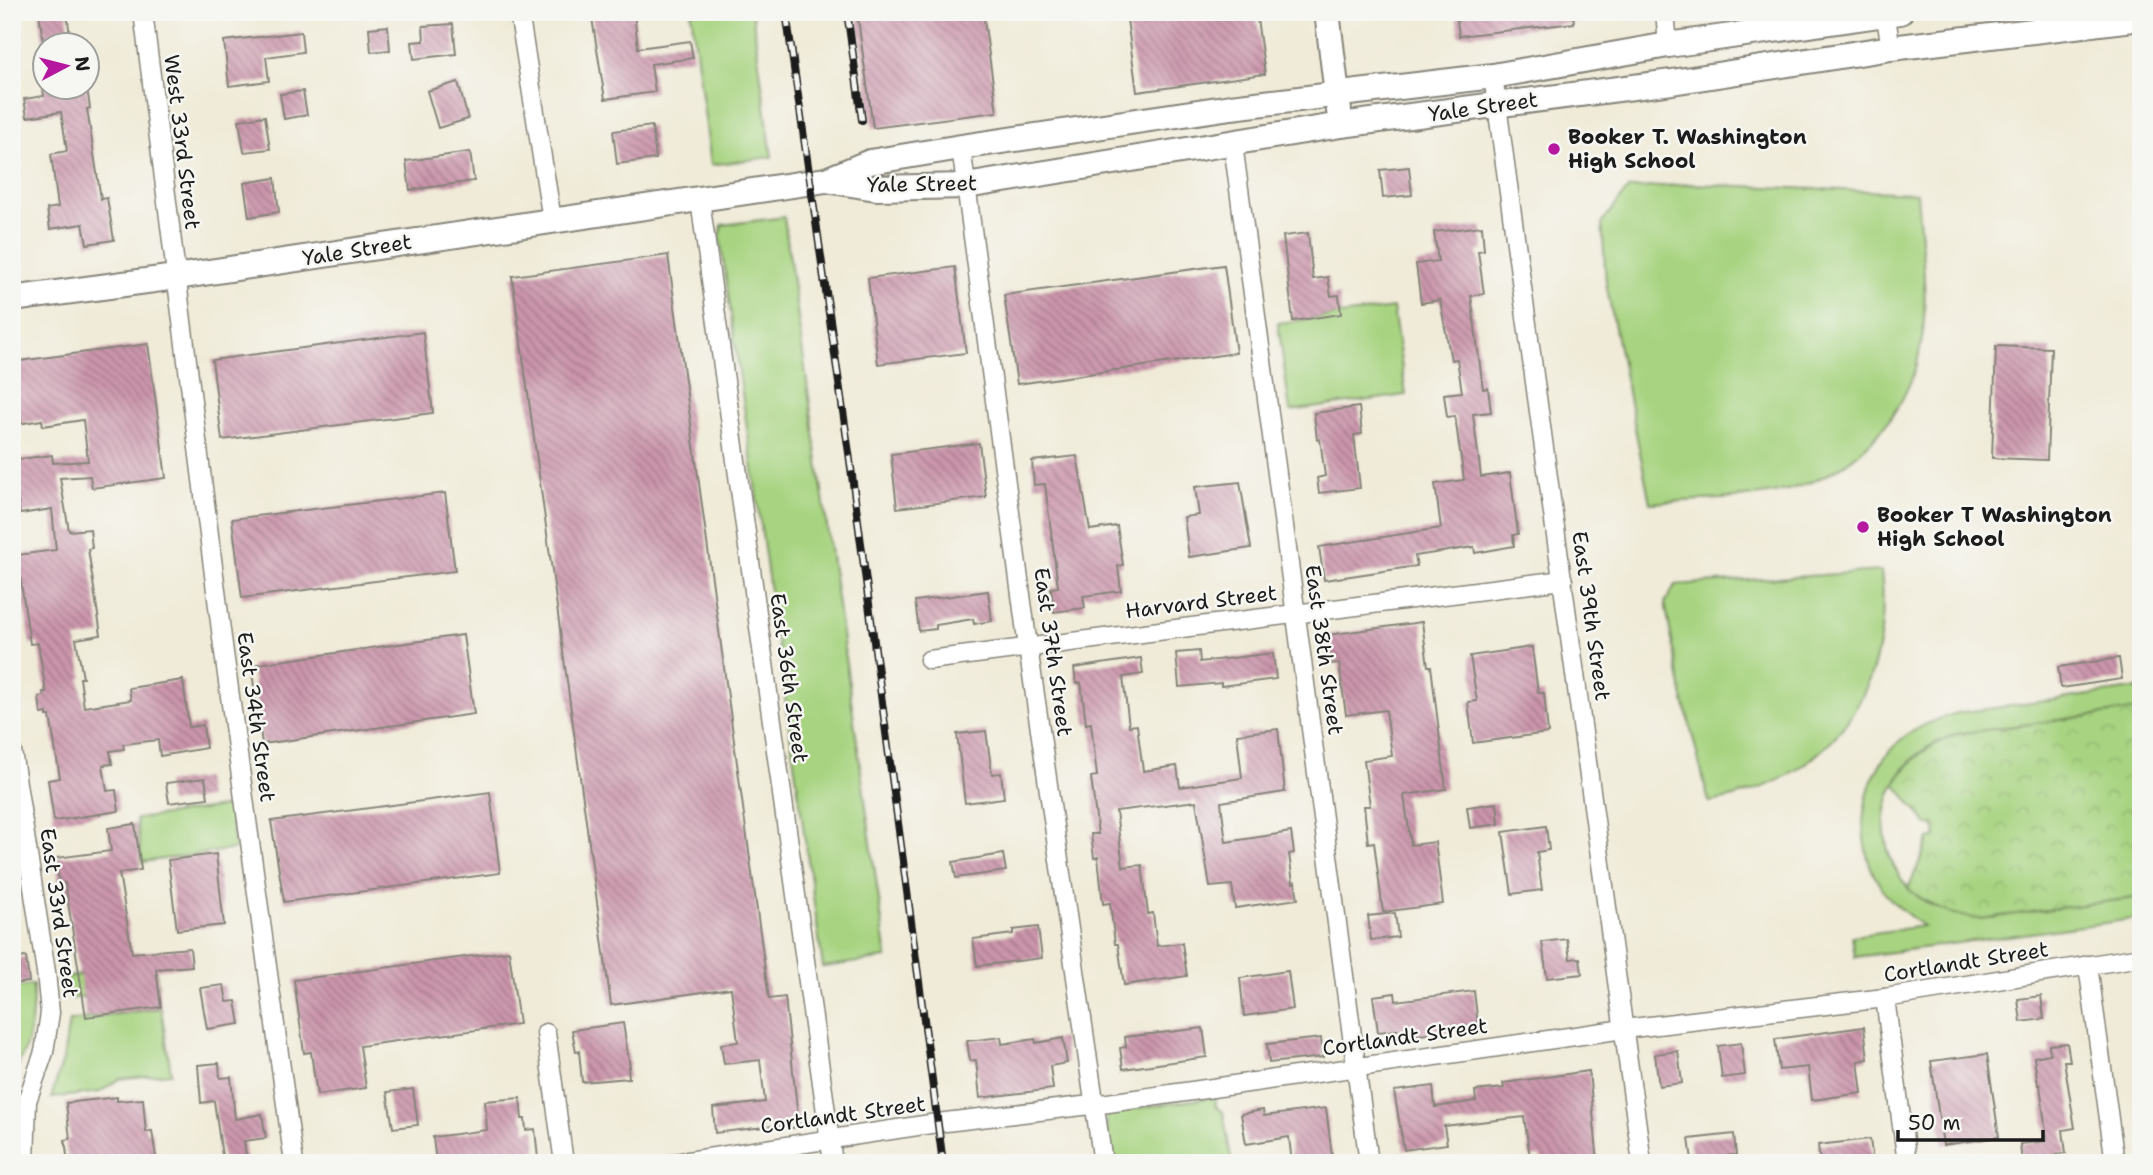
<svg xmlns="http://www.w3.org/2000/svg" width="2153" height="1175" viewBox="0 0 2153 1175" font-family="'Shantell Sans',sans-serif">
  <style>
    .grass { fill: #a8d481; stroke: #62784e; stroke-width: 2 }
    .park { fill: url(#park-crowns); stroke: #62784e; stroke-width: 2 }
    .building { fill: url(#building-back-hatch) }
    .lines { fill: none; stroke-linecap: round; stroke-linejoin: round }
    .street-casing { stroke: #86847a; stroke-width: 21 }
    .secondary-casing { stroke: #86847a; stroke-width: 28 }
    .street { stroke: #fff; stroke-width: 18 }
    .secondary { stroke: #fff; stroke-width: 24 }
    .rail-casing { stroke: #1c1c1c; stroke-width: 8 }
    .rail { stroke: #f6f6f2; stroke-width: 5; stroke-dasharray: 16; stroke-linecap: butt }
    .poi-dot { fill: #b5179e; stroke: #f6f6f2; stroke-width: 2.5 }
    .labels { text-anchor: middle; dominant-baseline: central; stroke-width: 5; stroke-linejoin: round; paint-order: stroke }
    .street-label { font-size: 21px; fill: #1c1c1c; stroke: #f6f6f2 }
    .poi-label { font-size: 21px; font-weight: bold; fill: #1c1c1c; stroke: #f6f6f2; text-anchor: start }
  </style>
  <defs>
    <pattern id="park-crowns" width="20" height="18" patternUnits="userSpaceOnUse" patternTransform="scale(1.75)"><rect width="20" height="18" fill="#a8d481"/><path d="M2 6a3 3 0 1 1 6 0M12 15a3 3 0 1 1 6 0" fill="none" stroke="#90b56f"/></pattern>
    <pattern id="building-back-hatch" width="6" height="6" patternUnits="userSpaceOnUse" patternTransform="scale(1.75)"><rect width="6" height="6" fill="#cb95ab"/><path d="M-1 5l2 2M0 0l6 6M5-1l2 2" fill="none" stroke="#a4798a"/></pattern>
  </defs>
  <rect width="100%" height="100%" fill="#f6f6f2"/>
  <filter id="ink" filterUnits="userSpaceOnUse"><feTurbulence type="fractalNoise" baseFrequency=".0143" numOctaves="2"/><feDisplacementMap in="SourceGraphic" scale="14" xChannelSelector="R" yChannelSelector="G"/><feConvolveMatrix kernelMatrix="1 2 1 2 8 2 1 2 1" color-interpolation-filters="sRGB"/></filter>
  <filter id="wash" filterUnits="userSpaceOnUse"><feTurbulence type="fractalNoise" baseFrequency=".00686" numOctaves="4" result="noise"/><feDisplacementMap in="SourceGraphic" scale="28" xChannelSelector="R" yChannelSelector="G"/><feGaussianBlur stdDeviation="1.57" result="paint"/><feColorMatrix in="noise" values="0 0 0 0 0 0 0 0 0 0 0 0 0 0 0 0 0 1.4 0 .05"/><feComposite in="paint" operator="in"/></filter>
  <g filter="url(#wash)">
    <rect width="100%" height="100%" fill="#f0ebd8"/>
    <!-- grass -->
    <g class="grass">
      <polygon points="691,12 752,12 772,157 711,165"/>
      <path d="M1690,184L1917,193C1920,237 1928,287 1923,331C1915,406 1862,471 1787,490C1744,501 1695,499 1650,503L1606,283L1602,223L1628,189Z"/>
      <polygon points="784,217 887,958 823,967 720,237 722,225"/>
      <polygon points="1393,308 1406,395 1290,411 1278,323"/>
      <path d="M1881,571C1895,691 1828,783 1709,802L1682,693L1665,603L1675,585Z"/>
      <path d="M2141,688V709L1956,734C1938,742 1920,749 1907,765C1871,807 1879,873 1927,903C1937,910 1965,916 1978,918C1992,920 2010,914 2025,912C2063,907 2102,902 2141,897V918L1855,957L1852,936L1923,926C1910,916 1897,908 1886,894C1849,847 1858,770 1908,734C1923,724 1940,718 1957,713Z"/>
      <polygon points="230,806 235,849 142,862 136,819"/>
      <polygon points="155,964 158,986 69,999 66,977"/>
      <path d="M33,985C33,1014 31,1050 12,1073V988Z"/>
      <polygon points="161,1008 171,1073 119,1079 100,1092 51,1098 63,1060 69,1021"/>
      <polygon points="1215,1097 1216,1106 1223,1112 1232,1163 1111,1163 1106,1118 1111,1112"/>
    </g>
    <!-- park -->
    <path class="park" d="M2141,709V897L1979,919C1949,915 1933,908 1908,889L1929,839L1936,837L1934,824L1928,825L1895,784C1911,756 1927,747 1956,734Z"/>
    <g id="blocks">
      <!-- building -->
      <g class="building">
        <polygon points="39,12 67,12 70,37 43,41"/>
        <polygon points="591,12 634,12 638,48 690,41 693,58 651,64 655,92 605,99"/>
        <polygon points="857,12 983,12 997,112 873,128"/>
        <polygon points="1126,12 1256,12 1265,74 1137,92"/>
        <polygon points="1456,12 1573,12 1574,23 1459,36"/>
        <polygon points="453,24 456,54 414,59 412,42 424,41 423,26"/>
        <polygon points="388,26 390,50 371,52 369,28"/>
        <polygon points="301,32 303,52 266,57 269,81 229,86 224,41"/>
        <polygon points="458,82 468,119 438,128 427,91"/>
        <polygon points="43,88 87,88 90,108 87,109 101,199 107,198 114,240 87,244 83,224 50,229 47,209 58,207 51,154 67,151 61,112 27,117 24,99 44,96"/>
        <polygon points="303,91 307,115 284,119 280,94"/>
        <polygon points="265,116 270,149 244,152 239,120"/>
        <polygon points="652,126 656,159 617,164 613,131"/>
        <polygon points="470,152 474,181 410,190 406,161"/>
        <polygon points="1409,167 1412,195 1383,198 1380,170"/>
        <polygon points="275,178 279,212 249,217 244,183"/>
        <polygon points="1482,226 1484,250 1478,251 1484,294 1471,296 1483,389 1488,388 1491,412 1473,414 1481,477 1510,473 1518,534 1513,535 1514,546 1475,553 1474,547 1415,556 1417,566 1324,580 1319,547 1441,528 1435,484 1464,480 1455,416 1447,417 1444,394 1462,392 1457,359 1451,360 1440,300 1421,303 1416,264 1438,261 1434,232"/>
        <polygon points="1308,233 1313,279 1328,277 1331,296 1339,295 1341,314 1293,321 1283,236"/>
        <polygon points="668,255 769,999 785,997 799,1127 782,1129 781,1125 715,1133 713,1108 765,1102 760,1060 724,1064 721,1044 738,1042 731,988 611,1005 512,276"/>
        <polygon points="1224,265 1236,353 1017,384 1004,295"/>
        <polygon points="955,267 966,353 878,364 868,278"/>
        <polygon points="423,332 433,413 222,440 212,360"/>
        <polygon points="148,344 166,478 92,488 90,476 60,478 69,531 90,529 92,548 88,549 101,635 76,639 83,678 80,678 84,707 131,700 129,688 183,680 189,727 203,725 206,748 160,756 158,740 123,744 124,749 110,751 112,764 103,765 107,791 116,790 119,811 54,821 48,780 60,778 50,716 47,716 47,713 41,714 39,697 44,696 43,692 46,692 38,643 30,644 17,555 56,550 52,509 20,514 16,489 12,490 12,460 52,455 53,463 88,461 83,420 43,426 42,420 12,425 12,362"/>
        <polygon points="1996,346 2051,348 2047,460 1992,458"/>
        <polygon points="1359,407 1362,434 1354,435 1360,488 1319,493 1317,478 1325,476 1320,439 1317,440 1314,413"/>
        <polygon points="979,443 986,497 897,508 891,454"/>
        <polygon points="1077,456 1090,530 1117,526 1123,565 1118,566 1121,591 1083,596 1085,608 1054,612 1051,588 1058,587 1045,484 1034,485 1032,461"/>
        <polygon points="1240,482 1251,548 1189,557 1184,517 1199,515 1195,487"/>
        <polygon points="445,493 455,571 242,598 232,519"/>
        <polygon points="988,591 992,621 974,624 973,619 936,625 936,629 919,631 915,601"/>
        <polygon points="1422,622 1428,666 1431,666 1446,789 1404,795 1411,845 1435,842 1443,904 1383,912 1374,842 1368,843 1364,806 1370,806 1364,760 1392,756 1386,710 1346,715 1339,663 1331,664 1327,635"/>
        <polygon points="463,635 474,714 262,744 251,665"/>
        <polygon points="1532,647 1538,693 1544,693 1548,733 1473,743 1468,702 1477,701 1470,656"/>
        <polygon points="1199,651 1200,662 1273,653 1276,679 1221,686 1221,683 1179,687 1176,653"/>
        <polygon points="1141,658 1143,674 1123,677 1129,726 1137,725 1143,771 1177,766 1180,787 1242,778 1237,734 1278,729 1285,792 1221,802 1226,842 1291,832 1294,853 1289,854 1293,883 1295,882 1298,899 1235,908 1232,885 1210,887 1196,801 1116,811 1123,867 1142,865 1148,914 1153,913 1157,946 1182,943 1187,976 1124,985 1118,944 1115,944 1110,903 1103,904 1098,857 1094,858 1091,834 1098,834 1091,777 1097,776 1091,723 1086,724 1081,683 1076,683 1074,668"/>
        <polygon points="2119,658 2122,679 2061,688 2058,667"/>
        <polygon points="986,731 992,774 1001,773 1004,798 965,803 957,734"/>
        <polygon points="205,778 208,798 169,803 166,783"/>
        <polygon points="490,792 500,873 284,902 271,821"/>
        <polygon points="1497,803 1499,824 1470,828 1467,807"/>
        <polygon points="135,824 141,870 119,873 132,953 190,948 192,966 156,969 161,1007 86,1017 65,883 59,884 56,858 111,851 108,828"/>
        <polygon points="1546,826 1549,850 1537,852 1542,890 1512,894 1503,832"/>
        <polygon points="216,854 224,925 177,930 168,860"/>
        <polygon points="1003,854 1006,871 956,878 953,862"/>
        <polygon points="1395,913 1398,937 1371,940 1368,916"/>
        <polygon points="1038,927 1042,958 977,966 973,939 1013,934 1013,930"/>
        <polygon points="1567,939 1570,959 1580,958 1582,974 1547,978 1542,942"/>
        <polygon points="509,951 519,1024 360,1046 366,1088 317,1095 311,1052 304,1053 294,980"/>
        <polygon points="26,957 29,982 12,984 12,959"/>
        <polygon points="1288,971 1293,1009 1244,1016 1240,978"/>
        <polygon points="224,985 227,1002 236,1001 240,1024 207,1029 200,988"/>
        <polygon points="1474,991 1478,1025 1451,1029 1451,1032 1406,1036 1405,1029 1378,1032 1373,996 1395,993 1396,1001"/>
        <polygon points="2041,996 2044,1019 2021,1022 2018,999"/>
        <polygon points="623,1023 630,1067 628,1067 629,1078 582,1082 579,1051 576,1052 572,1030"/>
        <polygon points="1864,1027 1868,1059 1858,1061 1862,1093 1812,1100 1808,1067 1779,1070 1775,1039"/>
        <polygon points="1203,1028 1207,1057 1123,1069 1120,1048 1126,1047 1125,1037"/>
        <polygon points="1001,1037 1002,1044 1035,1039 1036,1043 1063,1038 1067,1063 1050,1066 1053,1089 980,1098 976,1060 970,1061 967,1041"/>
        <polygon points="1321,1038 1323,1057 1269,1063 1267,1044"/>
        <polygon points="1741,1043 1745,1075 1722,1078 1718,1046"/>
        <polygon points="2067,1043 2070,1061 2064,1061 2075,1128 2063,1130 2066,1153 2057,1154 2058,1163 2022,1163 2020,1144 2047,1141 2040,1085 2038,1085 2034,1057 2050,1054 2049,1045"/>
        <polygon points="1678,1051 1682,1083 1659,1086 1655,1054"/>
        <polygon points="1987,1054 1999,1137 1943,1145 1931,1061"/>
        <polygon points="219,1063 220,1078 231,1077 235,1119 262,1114 266,1138 244,1141 247,1163 223,1163 214,1101 201,1103 198,1065"/>
        <polygon points="1589,1071 1598,1163 1541,1163 1540,1156 1530,1157 1524,1117 1444,1126 1447,1144 1404,1150 1394,1091 1433,1086 1435,1107 1476,1101 1475,1091 1504,1088 1503,1083"/>
        <polygon points="413,1089 418,1125 393,1128 387,1092"/>
        <polygon points="117,1097 117,1101 143,1099 146,1132 152,1131 156,1157 121,1163 68,1163 65,1140 70,1139 66,1103"/>
        <polygon points="520,1098 522,1119 525,1119 526,1130 535,1129 538,1159 502,1163 436,1163 433,1137 487,1130 485,1101"/>
        <polygon points="1326,1108 1333,1163 1292,1163 1289,1137 1246,1144 1241,1114 1263,1110 1264,1116"/>
        <polygon points="1734,1134 1736,1155 1692,1160 1689,1139"/>
        <polygon points="1870,1139 1873,1163 1820,1163 1818,1145"/>
      </g>
    </g>
  </g>
  <g filter="url(#ink)">
    <use href="#blocks" fill-opacity="0" stroke="#86847a" stroke-width="2"/>
    <g class="lines">
      <!-- street casing -->
      <g class="street-casing">
        <g id="street">
          <polyline points="143,12 222,638 294,1163"/>
          <polyline points="519,12 552,220"/>
          <polyline points="1665,12 1668,45"/>
          <polyline points="1885,12 1891,48"/>
          <polyline points="1493,76 1642,1163"/>
          <polyline points="1233,144 1369,1163"/>
          <polyline points="961,147 1028,647 1103,1163"/>
          <polyline points="700,200 833,1163"/>
          <polyline points="929,660 1563,580"/>
          <polyline points="12,751 46,972 50,1013 44,1052 27,1101 25,1163"/>
          <polyline points="2088,965 2115,1163"/>
          <polyline points="1885,998 1907,1163"/>
          <polyline points="546,1033 564,1163"/>
          <polyline points="675,1163 937,1123 1108,1103 1624,1029 1885,998 2141,957"/>
        </g>
      </g>
      <!-- secondary casing -->
      <g class="secondary-casing">
        <g id="secondary">
          <polyline points="1327,12 1339,111"/>
          <polyline points="826,180 876,188 966,186 1341,125 1672,82 1891,48 2141,18"/>
          <polyline points="12,299 176,277 826,180 870,162 961,147 1231,107 1493,76 1668,45 1900,12"/>
        </g>
      </g>
      <!-- street -->
      <use href="#street" class="street"/>
      <!-- secondary -->
      <use href="#secondary" class="secondary"/>
      <!-- rail casing -->
      <g class="rail-casing">
        <g id="rail">
          <polyline points="786,12 849,453 943,1163"/>
          <polyline points="847,12 862,120"/>
        </g>
      </g>
      <!-- rail -->
      <use href="#rail" class="rail"/>
    </g>
  </g>
  <!-- markers -->
  <g class="poi-dot">
    <circle cx="1554" cy="149" r="7"/>
    <circle cx="1863" cy="527" r="7"/>
  </g>
  <g class="labels">
    <!-- street labels -->
    <g class="street-label">
      <text transform="translate(1483 107) rotate(-8)">Yale Street</text>
      <text transform="translate(182 142) rotate(83)">West 33rd Street</text>
      <text transform="translate(922 184) rotate(-1)">Yale Street</text>
      <text transform="translate(357 250) rotate(-9)">Yale Street</text>
      <text transform="translate(1201 602) rotate(-7)">Harvard Street</text>
      <text transform="translate(1591 616) rotate(82)">East 39th Street</text>
      <text transform="translate(1324 650) rotate(82)">East 38th Street</text>
      <text transform="translate(1053 652) rotate(82)">East 37th Street</text>
      <text transform="translate(789 678) rotate(82)">East 36th Street</text>
      <text transform="translate(256 717) rotate(82)">East 34th Street</text>
      <text transform="translate(59 913) rotate(82)">East 33rd Street</text>
      <text transform="translate(1966 962) rotate(-9)">Cortlandt Street</text>
      <text transform="translate(1405 1037) rotate(-8)">Cortlandt Street</text>
      <text transform="translate(843 1115) rotate(-8)">Cortlandt Street</text>
    </g>
    <!-- poi labels -->
    <g class="poi-label">
      <text x="1568" y="137">Booker T. Washington<tspan x="1568" dy="24">High School</tspan></text>
      <text x="1877" y="515">Booker T Washington<tspan x="1877" dy="24">High School</tspan></text>
    </g>
  </g>
  <!-- margin -->
  <rect width="2153" height="1175" fill="none" stroke="#f6f6f2" stroke-width="42"/>
  <!-- north arrow -->
  <g transform="translate(66 66) rotate(83)"><circle r="33" fill="#f6f6f2" stroke="#9f9f9c" stroke-width="2"/>
  <path d="M0-5L12 26L0 18L-12 26Z" fill="#b5179e"/>
  <text y="-10" font-size="19" font-weight="bold" text-anchor="middle" fill="#1c1c1c">N</text>
  </g>
  <!-- scale -->
  <path d="M1898 1130v10h145v-10" fill="none" stroke="#1c1c1c" stroke-width="3.5"/>
  <text x="1908" y="1130" font-size="21" fill="#1c1c1c" stroke="#f6f6f2" stroke-width="5" paint-order="stroke">50 m</text>
</svg>
